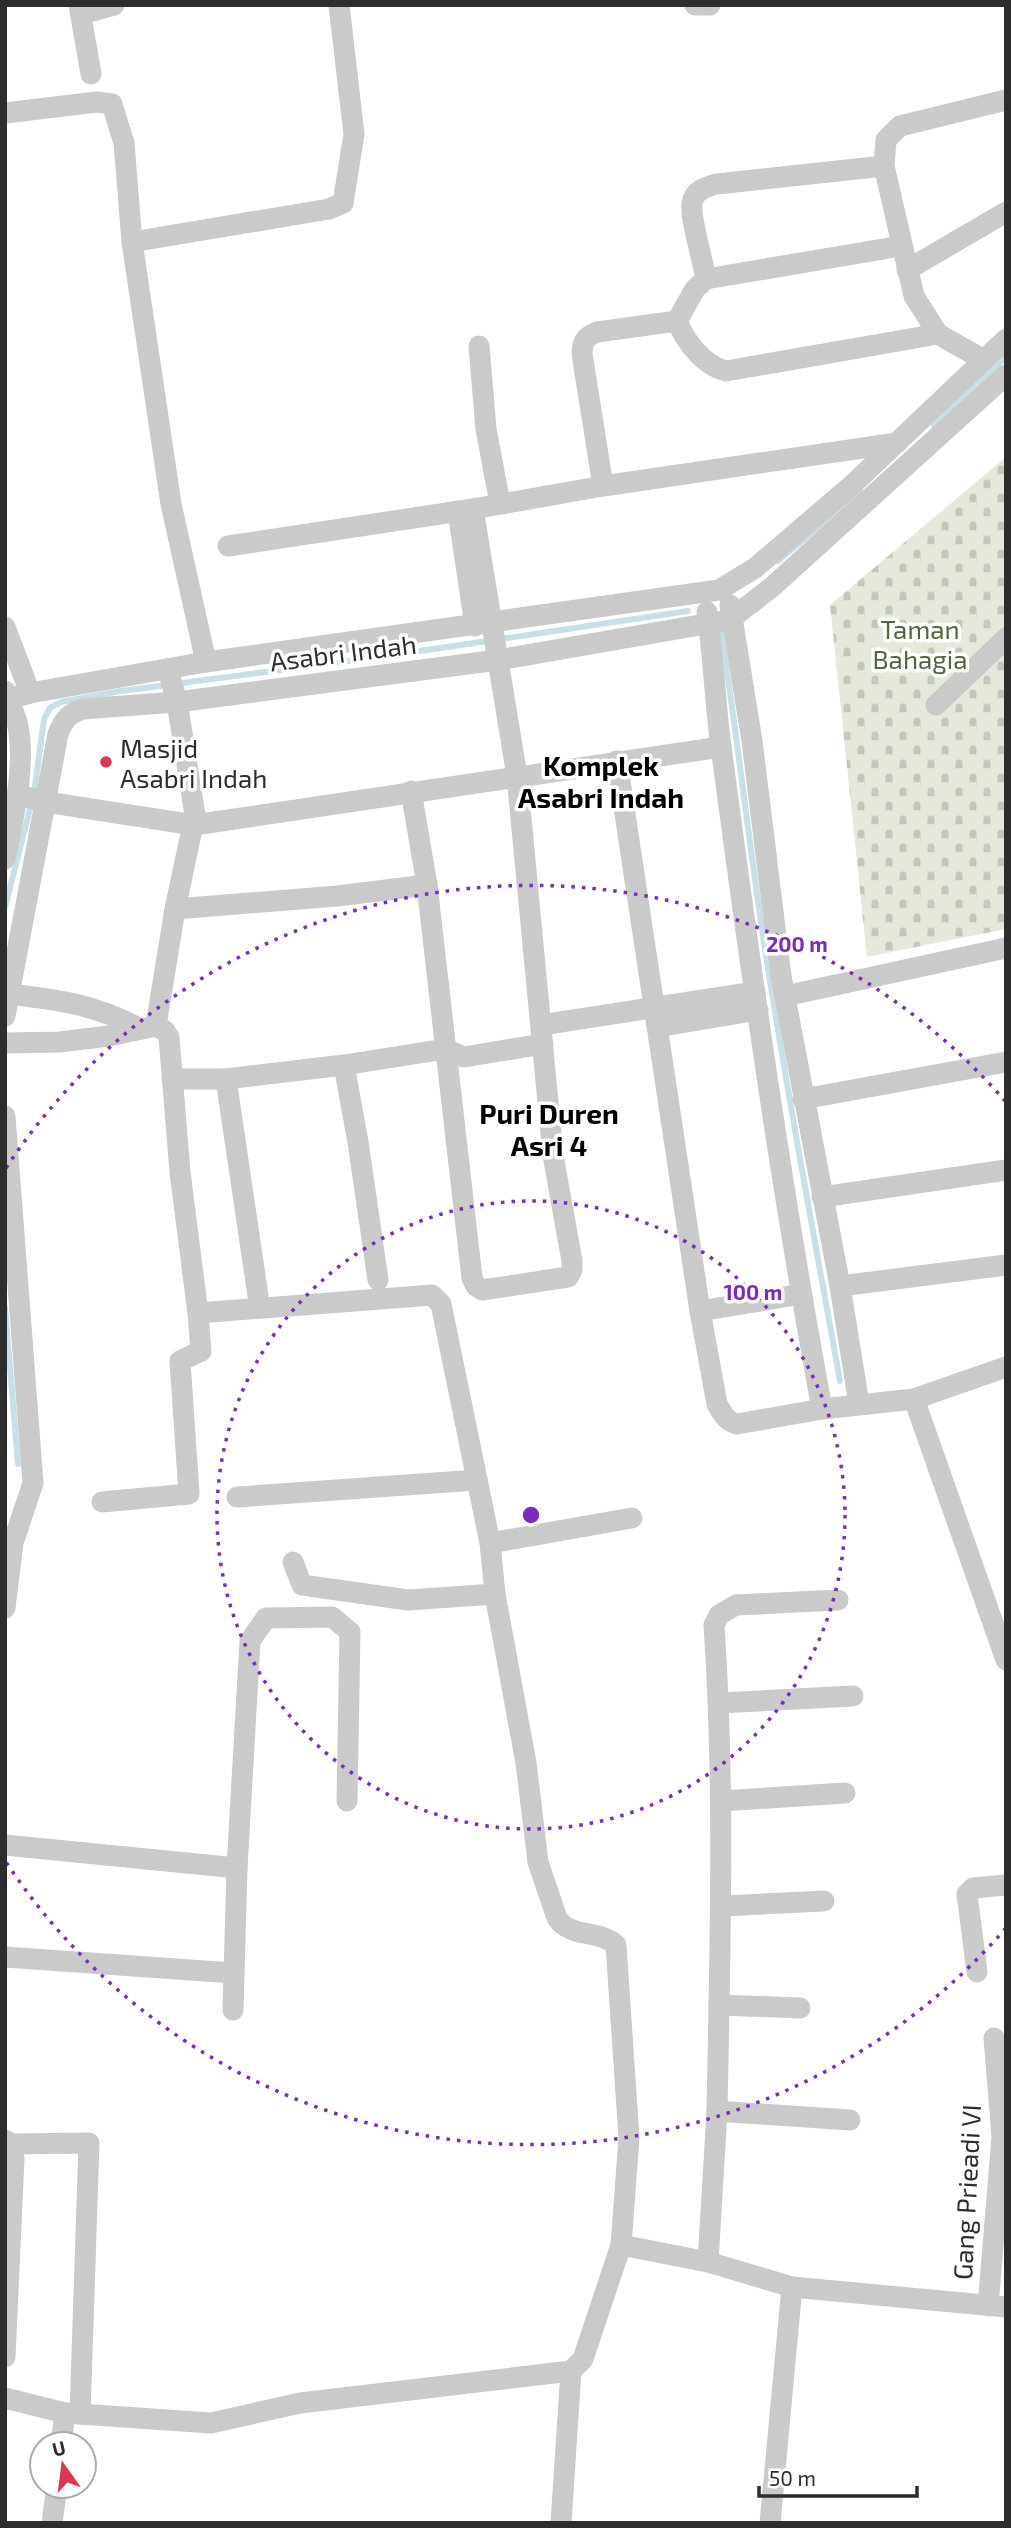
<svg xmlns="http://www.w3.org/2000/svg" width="1011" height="2528" viewBox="0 0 1011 2528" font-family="'Exo 2',sans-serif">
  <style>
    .cemetery { fill: url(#cemetery-stones) }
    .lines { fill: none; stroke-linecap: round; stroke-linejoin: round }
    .stream { stroke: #c8dee8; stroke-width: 6 }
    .street { stroke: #cacaca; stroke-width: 21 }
    .ring { fill: none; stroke: #7b2cbf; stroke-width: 3.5; stroke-dasharray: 3.5 7 }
    .poi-dot { fill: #da3851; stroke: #fff; stroke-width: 2.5 }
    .labels { text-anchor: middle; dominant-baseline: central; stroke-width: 7; stroke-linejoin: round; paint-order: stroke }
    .park-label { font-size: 26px; fill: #53653d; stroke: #fff }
    .street-label { font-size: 26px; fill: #2d2d2d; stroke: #fff }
    .poi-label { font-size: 26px; fill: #2d2d2d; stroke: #fff; text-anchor: start }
    .neighbourhood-label { font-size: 28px; font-weight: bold; fill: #000; stroke: #fff }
    .centre { fill: #7b2cbf; stroke: #fff; stroke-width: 3.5 }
    .ring-label { font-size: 21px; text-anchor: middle; font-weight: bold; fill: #7b2cbf; stroke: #fff; stroke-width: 7; stroke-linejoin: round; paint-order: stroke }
  </style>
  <defs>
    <pattern id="cemetery-stones" width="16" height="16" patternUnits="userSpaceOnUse" patternTransform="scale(1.75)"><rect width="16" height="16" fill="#e4e9db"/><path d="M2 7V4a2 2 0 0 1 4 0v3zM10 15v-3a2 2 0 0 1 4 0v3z" fill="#c4c8bc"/></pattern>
  </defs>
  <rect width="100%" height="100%" fill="#fff"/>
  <!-- cemetery -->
  <polygon class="cemetery" points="1006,457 1006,929 867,957 830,605"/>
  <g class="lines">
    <!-- stream -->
    <g class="stream">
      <polyline points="934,426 1006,357"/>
      <polyline points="778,561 861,492"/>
      <path d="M720,626C737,731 748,837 764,942C786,1089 814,1235 840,1381"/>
      <polyline points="34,793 44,719 50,708 61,702 121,691 387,656 688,611"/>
      <polyline points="5,907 31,805"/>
      <polyline points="5,1307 18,1464"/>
    </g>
    <!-- street -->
    <g class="street">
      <polyline points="79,5 91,74"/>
      <polyline points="695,5 710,5"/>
      <polyline points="81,14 114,5"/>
      <polyline points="5,113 97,102 112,104 124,143 132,242"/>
      <polyline points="907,270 1006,212"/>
      <polyline points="706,279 901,246"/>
      <path d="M677,321C685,341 704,366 726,371L938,334L914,296L884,166L886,140L900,126L1006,100"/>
      <polyline points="938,334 982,359"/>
      <polyline points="479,346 486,429 500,503"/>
      <path d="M603,486L582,354C582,342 585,337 597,332L677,321L695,289L706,279C703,261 690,218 692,203C694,190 706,187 717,184L884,166"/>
      <polyline points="458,511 475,626"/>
      <polyline points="228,546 473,509 603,486 897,443"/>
      <polyline points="730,605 752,741 781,976 840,1286 859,1404"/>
      <path d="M707,612C714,659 715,707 722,754C751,973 782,1192 822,1409"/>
      <polyline points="5,627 30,693"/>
      <polyline points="206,662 171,504 132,242 329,209 343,203 354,134 339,5"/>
      <path d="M5,691C9,701 14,712 17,722C27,763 13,819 5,859"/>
      <polyline points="8,699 30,693 206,662 719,590 755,568 851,486 1006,339"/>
      <polyline points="936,705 1006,638"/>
      <path d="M617,761L700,1311L717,1404C723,1414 726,1421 737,1424L822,1409L914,1399L1006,1367"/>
      <polyline points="411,791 427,885 472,1278 476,1286 482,1290 568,1277 572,1270 572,1261 553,1155 517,776 473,509"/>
      <polyline points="18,795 46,802 194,825 721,747"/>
      <polyline points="175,909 337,896 427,885"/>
      <path d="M9,994C60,1000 93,1004 139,1028"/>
      <polyline points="785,996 1006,948"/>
      <path d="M5,1016L58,734C64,719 68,714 83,709L177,702L498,660L723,621L732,618L772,587L1006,375"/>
      <polyline points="541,1025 755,992"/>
      <polyline points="156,1026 175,909 195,815 177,702 168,669"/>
      <polyline points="657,1027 758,1010"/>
      <path d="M5,1043L59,1042L109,1036L156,1026L165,1031L169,1037L180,1172L198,1313L432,1295L441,1304L490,1543L495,1594L526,1763L538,1862L557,1918C571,1939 599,1929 616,1945L629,2138L621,2245"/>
      <polyline points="344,1065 358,1142 378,1280"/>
      <polyline points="172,1079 226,1079 344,1065 445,1049 464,1057 543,1044"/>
      <polyline points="226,1079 258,1296"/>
      <polyline points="803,1099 1006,1062"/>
      <polyline points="5,1116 33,1483 13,1543 5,1608"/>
      <polyline points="822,1197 1006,1170"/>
      <polyline points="840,1286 1006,1265"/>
      <polyline points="700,1311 801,1294"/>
      <polyline points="914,1399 1006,1660"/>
      <polyline points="237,1497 477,1480"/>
      <polyline points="102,1502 189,1494 180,1361 201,1351 198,1313"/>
      <polyline points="490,1543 632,1518"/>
      <polyline points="293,1562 302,1585 408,1600 495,1594"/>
      <path d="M838,1600L736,1605L719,1615L714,1625C725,1787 720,1949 717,2111L850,2120"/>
      <polyline points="719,1703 853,1696"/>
      <polyline points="721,1801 845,1793"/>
      <polyline points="5,1845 237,1868"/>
      <polyline points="722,1906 824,1901"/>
      <polyline points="5,1957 233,1973"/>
      <polyline points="977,1972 967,1894 973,1888 1006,1885"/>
      <polyline points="719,2005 800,2008"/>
      <polyline points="233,2010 237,1868 250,1641 266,1618 332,1617 350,1632 347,1801"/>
      <polyline points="5,2140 11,2144 14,2159 5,2357"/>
      <polyline points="11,2144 89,2143 80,2414"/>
      <polyline points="708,2262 717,2111"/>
      <polyline points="988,2306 1002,2137 994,2038"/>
      <polyline points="5,2398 65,2413 211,2423 300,2403 571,2371 583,2359 621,2245 708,2262 792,2287 1006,2307"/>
      <polyline points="61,2444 65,2413"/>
      <polyline points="52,2523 57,2486"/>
      <polyline points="561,2523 571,2371"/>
      <polyline points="770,2523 792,2287"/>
    </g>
  </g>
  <!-- distance rings -->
  <g class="ring">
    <circle cx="531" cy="1515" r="314"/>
    <path d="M1006 1928A629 629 0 0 1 6 1862M6 1168A629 629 0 0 1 1006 1102"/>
  </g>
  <!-- markers -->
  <circle class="poi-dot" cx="106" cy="762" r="7"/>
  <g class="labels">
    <!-- park labels -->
    <g class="park-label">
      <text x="920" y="628">Taman<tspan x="920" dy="30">Bahagia</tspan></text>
    </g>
    <!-- street labels -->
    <g class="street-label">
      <text transform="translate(343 652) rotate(-7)">Asabri Indah</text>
      <text transform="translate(966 2192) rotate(-87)">Gang Prieadi VI</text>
    </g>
    <!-- poi labels -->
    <g class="poi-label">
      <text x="120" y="747">Masjid<tspan x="120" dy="30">Asabri Indah</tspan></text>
    </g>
    <!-- neighbourhood labels -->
    <g class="neighbourhood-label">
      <text x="601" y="765">Komplek<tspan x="601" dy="32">Asabri Indah</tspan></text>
      <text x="549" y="1113">Puri Duren<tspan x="549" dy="32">Asri 4</tspan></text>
    </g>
  </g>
  <circle cx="531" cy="1515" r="10" class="centre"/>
  <g class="ring-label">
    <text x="797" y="952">200 m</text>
    <text x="753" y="1300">100 m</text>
  </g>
  <!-- border -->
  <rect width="1011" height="2528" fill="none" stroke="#2d2d2d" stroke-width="14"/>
  <!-- north arrow -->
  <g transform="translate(63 2465) rotate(346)"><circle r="33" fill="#ffffff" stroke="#ababab" stroke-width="2"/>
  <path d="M0-5L12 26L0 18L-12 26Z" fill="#da3851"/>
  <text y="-10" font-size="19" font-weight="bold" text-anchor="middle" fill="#2d2d2d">U</text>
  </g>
  <!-- scale -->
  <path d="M759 2486v10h158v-10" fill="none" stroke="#2d2d2d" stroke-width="3.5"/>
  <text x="769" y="2486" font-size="21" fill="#2d2d2d" stroke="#ffffff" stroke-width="5" paint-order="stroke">50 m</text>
</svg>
